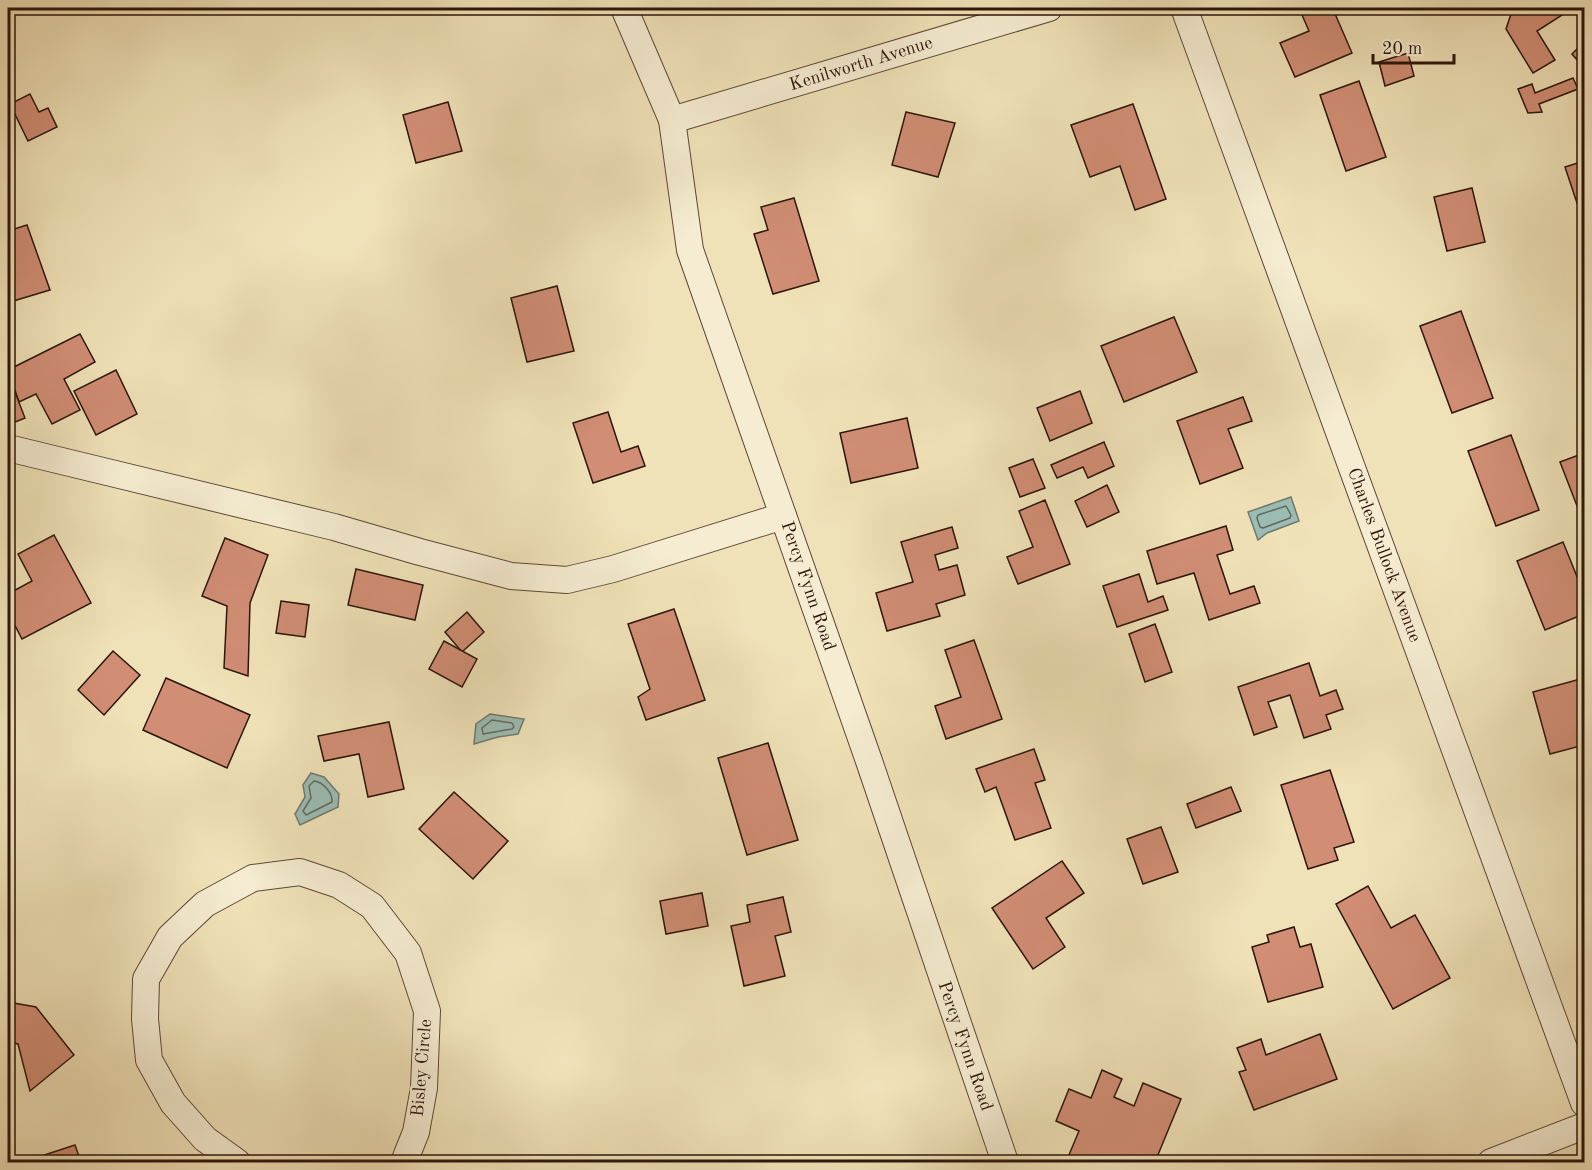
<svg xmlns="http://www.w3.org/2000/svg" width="1592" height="1170" viewBox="0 0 1592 1170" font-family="'Old Standard TT',serif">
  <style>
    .water { fill: #9bbdb4; stroke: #6f7a70; stroke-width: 1.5 }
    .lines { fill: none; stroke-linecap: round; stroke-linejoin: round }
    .shore { stroke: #64695f; stroke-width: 1.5 }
    .building { fill: #d18e75; stroke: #2c150a; stroke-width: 1.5 }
    .minor-casing { stroke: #5d4836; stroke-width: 28 }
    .minor { stroke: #f5ecd1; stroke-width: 26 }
    .labels { text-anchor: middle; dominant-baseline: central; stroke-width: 5; stroke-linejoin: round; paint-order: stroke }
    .street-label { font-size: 18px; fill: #2c150a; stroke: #f5ecd1 }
  </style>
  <rect width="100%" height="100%" fill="#f0e2b8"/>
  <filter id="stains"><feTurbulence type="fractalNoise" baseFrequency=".00333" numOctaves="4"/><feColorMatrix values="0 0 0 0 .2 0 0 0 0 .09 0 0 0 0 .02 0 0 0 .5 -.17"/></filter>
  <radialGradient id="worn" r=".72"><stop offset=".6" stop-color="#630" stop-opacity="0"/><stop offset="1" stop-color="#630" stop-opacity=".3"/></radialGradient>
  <!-- water -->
  <g class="water">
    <polygon points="1291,497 1299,521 1267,533 1258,540 1248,512"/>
    <polygon points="490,714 524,719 518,734 498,737 474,744 476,724"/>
    <polygon points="311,773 324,777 339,794 338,807 300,825 295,814 305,797 303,785"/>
  </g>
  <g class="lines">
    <!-- shore -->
    <g class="shore">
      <polygon points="1286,506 1291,515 1290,518 1263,528 1260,527 1257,518 1258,515"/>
      <polygon points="492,720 512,723 514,727 512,729 483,734 482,728"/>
      <path d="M314,781C323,782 333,793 332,802L306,815L303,811L311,798L309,786Z"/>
    </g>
  </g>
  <!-- building -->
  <g class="building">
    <polygon points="1299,8 1337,8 1333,9 1352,53 1295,77 1280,43 1309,31"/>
    <polygon points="1518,8 1573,8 1537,31 1555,60 1533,73 1506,29 1512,11"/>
    <polygon points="1584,42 1584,68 1572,54"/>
    <polygon points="1408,53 1414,76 1385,86 1379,62"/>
    <polygon points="1573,78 1578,89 1539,104 1542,112 1528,113 1518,89 1532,84 1535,93"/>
    <polygon points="1359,81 1386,157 1346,171 1320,95"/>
    <polygon points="30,94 39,112 48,108 57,127 28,141 10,104"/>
    <polygon points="448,102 462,151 416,163 403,115"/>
    <polygon points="1133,104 1166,199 1135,210 1120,166 1090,177 1071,125"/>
    <polygon points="906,112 955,123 938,177 892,165"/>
    <polygon points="1584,161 1584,204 1578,206 1565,167"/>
    <polygon points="1472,188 1485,242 1447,251 1434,197"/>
    <polygon points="794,198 819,281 773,294 754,234 768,230 761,207"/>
    <polygon points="27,225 50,290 10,302 8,295 8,231"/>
    <polygon points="557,286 574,351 527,362 511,298"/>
    <polygon points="1461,311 1493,398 1452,413 1420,326"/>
    <polygon points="1174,317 1197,372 1124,402 1101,346"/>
    <polygon points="80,334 95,362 64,379 80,410 52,424 36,394 19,402 8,370"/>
    <polygon points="116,370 137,414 96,435 74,391"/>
    <polygon points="8,374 25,418 8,425"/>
    <polygon points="1080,391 1092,423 1050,441 1037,408"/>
    <polygon points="1243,397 1252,421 1228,429 1243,468 1200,484 1177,421"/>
    <polygon points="608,412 621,452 638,446 645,466 593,483 573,423"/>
    <polygon points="907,418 918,468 851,483 840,433"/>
    <polygon points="1511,435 1539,510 1496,526 1468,451"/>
    <polygon points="1104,442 1114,466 1088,478 1083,467 1057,478 1051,465"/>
    <polygon points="1584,453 1584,509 1579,511 1560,462"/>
    <polygon points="1033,459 1045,488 1020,497 1009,468"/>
    <polygon points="1107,485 1119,512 1087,527 1075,501"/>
    <polygon points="1045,500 1070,564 1018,584 1007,557 1033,547 1019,511"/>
    <polygon points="1226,526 1233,550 1217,555 1230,594 1254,586 1260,603 1209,620 1194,573 1157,584 1147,551"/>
    <polygon points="952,527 958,548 935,555 939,570 957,565 965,595 936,604 940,616 887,631 876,593 913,582 901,542"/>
    <polygon points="54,535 91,603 22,639 8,612 8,594 32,581 18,554"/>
    <polygon points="225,538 268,555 250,603 248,676 224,668 227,606 202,596"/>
    <polygon points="1563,542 1584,594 1584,614 1545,630 1517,561"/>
    <polygon points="356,569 423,585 415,620 348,605"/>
    <polygon points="1139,574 1148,602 1163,596 1168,610 1117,627 1103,586"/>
    <polygon points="281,601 309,605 305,637 276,633"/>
    <polygon points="674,609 705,700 646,720 638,697 650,689 628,624"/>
    <polygon points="467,612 484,632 462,652 445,632"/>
    <polygon points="1155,624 1172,672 1145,682 1129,634"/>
    <polygon points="974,640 1002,719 946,739 935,706 961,697 945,650"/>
    <polygon points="444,641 477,659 462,687 429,669"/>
    <polygon points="113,651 140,675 104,715 78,690"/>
    <polygon points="1309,663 1320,696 1336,690 1343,709 1326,715 1331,729 1304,738 1290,695 1268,702 1277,727 1254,735 1238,687"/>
    <polygon points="166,678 250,715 227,768 143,730"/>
    <polygon points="1584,678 1584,745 1550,754 1533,692"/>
    <polygon points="389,722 404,789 368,797 359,754 324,761 318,736"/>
    <polygon points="768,743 798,840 747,855 718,758"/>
    <polygon points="1034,749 1045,780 1035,783 1051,828 1015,840 996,787 985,792 976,769"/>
    <polygon points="1330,770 1354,842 1334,848 1338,860 1308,869 1281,785"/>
    <polygon points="1231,787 1241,811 1196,828 1187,804"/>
    <polygon points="454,792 508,841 473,879 419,829"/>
    <polygon points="1161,827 1178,872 1143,884 1127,839"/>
    <polygon points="1062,861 1084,893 1046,918 1065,947 1033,969 992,908"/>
    <polygon points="1368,886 1391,928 1415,915 1450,978 1393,1009 1336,904"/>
    <polygon points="702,893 708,926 666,934 660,901"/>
    <polygon points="783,897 791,932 775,936 785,976 744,986 731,926 750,922 747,905"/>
    <polygon points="1294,927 1300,947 1311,944 1323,987 1268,1002 1252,947 1269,942 1267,935"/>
    <polygon points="8,1002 36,1007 74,1055 30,1091 18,1044 8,1042"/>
    <polygon points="1320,1034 1337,1079 1254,1110 1239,1072 1246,1070 1237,1048 1261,1039 1266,1055"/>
    <polygon points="1102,1070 1122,1079 1114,1097 1134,1106 1143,1083 1181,1099 1155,1162 1138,1162 1131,1160 1130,1162 1066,1162 1079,1131 1056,1121 1069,1089 1091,1098"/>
    <polygon points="75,1145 81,1162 23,1162"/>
  </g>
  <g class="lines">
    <!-- minor casing -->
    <g class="minor-casing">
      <g id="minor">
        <polyline points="624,8 672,120 690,250 869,761 1005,1162"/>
        <polyline points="1184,8 1584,1103"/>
        <polyline points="672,120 1049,8"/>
        <polyline points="8,448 334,527 420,552 511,576 567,580 613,569 783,516"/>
        <polyline points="237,1162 205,1139 173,1103 149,1060 145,1019 146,979 170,937 205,904 253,878 300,872 339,885 372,906 408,953 427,1011 424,1088 416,1132 404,1162"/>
        <polyline points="1491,1162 1584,1126"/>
      </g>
    </g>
    <!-- minor -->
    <use href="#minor" class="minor"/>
  </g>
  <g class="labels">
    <!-- street labels -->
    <g class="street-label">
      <text transform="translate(861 64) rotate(-17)">Kenilworth Avenue</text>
      <text transform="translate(1384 555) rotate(70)">Charles Bullock Avenue</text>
      <text transform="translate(808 586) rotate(71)">Percy Fynn Road</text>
      <text transform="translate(965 1046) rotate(71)">Percy Fynn Road</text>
      <text transform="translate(422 1068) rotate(-85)">Bisley Circle</text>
    </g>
  </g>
  <!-- margin -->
  <rect width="1592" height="1170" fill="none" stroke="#f0e2b8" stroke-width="30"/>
  <rect x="9" y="9" width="1574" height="1152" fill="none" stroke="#2c150a" stroke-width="3"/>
  <rect x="15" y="15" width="1562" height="1140" fill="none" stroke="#2c150a" stroke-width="1.5"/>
  <!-- scale -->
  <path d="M1373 54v9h81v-9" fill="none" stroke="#2c150a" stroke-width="3"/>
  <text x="1382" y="54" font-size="18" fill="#2c150a" stroke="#f5ecd1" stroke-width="4.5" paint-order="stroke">20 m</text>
  <rect width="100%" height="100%" filter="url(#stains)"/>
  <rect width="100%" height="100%" fill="url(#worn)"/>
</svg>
